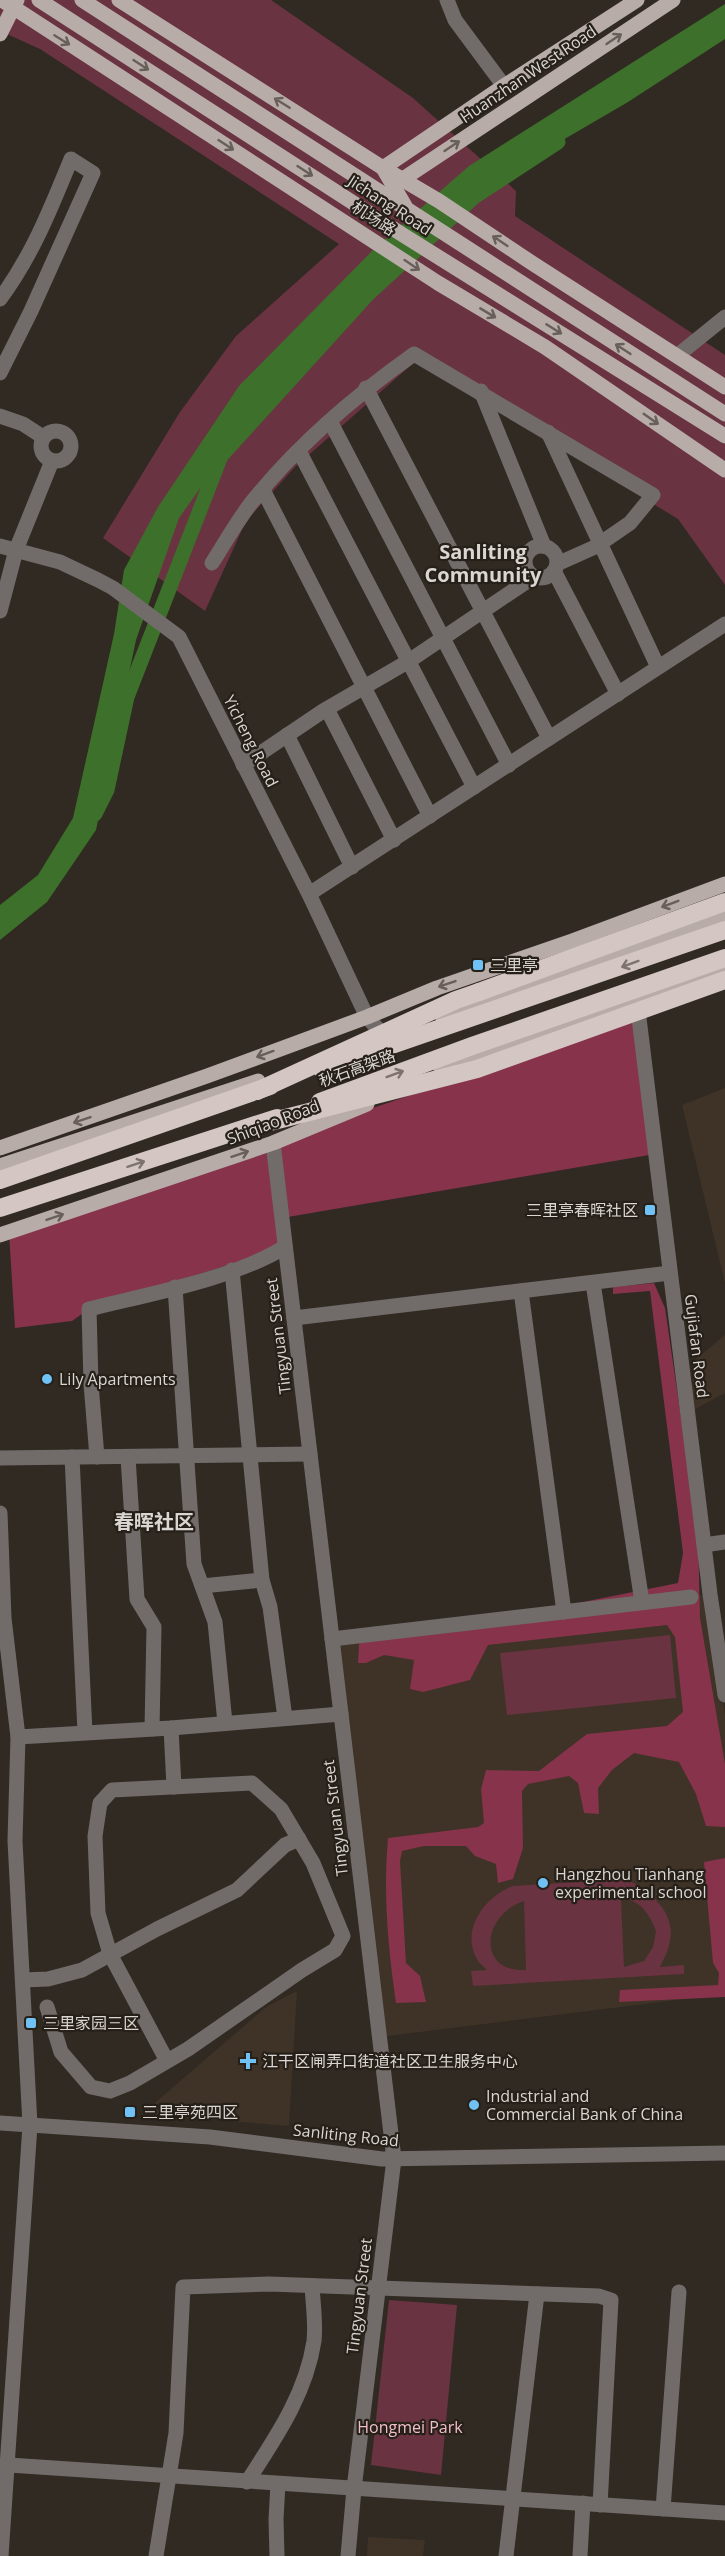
<svg xmlns="http://www.w3.org/2000/svg" width="725" height="2556" viewBox="0 0 725 2556" font-family="'Open Sans','Noto Sans SC',sans-serif">
  <style>
    .built { fill: #3e3326 }
    .green { fill: #693341; fill-rule: evenodd }
    .forest { fill: #86334b }
    .water { fill: #3d702a }
    .lines { fill: none; stroke-linecap: round; stroke-linejoin: round }
    .canal { stroke: #3d702a; stroke-width: 15 }
    .minor { stroke: #716c6a; stroke-width: 15 }
    .major { stroke: #b8aca9; stroke-width: 15 }
    .highway { stroke: #d4c6c2; stroke-width: 18 }
    .highway-bridge { stroke: #d4c6c2; stroke-width: 18 }
    .oneway { stroke: #685f5a }
    .oneway2 { stroke: #7d736e }
    .poi-dot { fill: #70c1f4; stroke: #262019; stroke-width: 2 }
    .labels { text-anchor: middle; dominant-baseline: central; stroke-width: 4.5; stroke-linejoin: round; paint-order: stroke }
    .street-label { font-size: 16px; fill: #dad6d1; stroke: #262019 }
    .poi-label { font-size: 16px; fill: #dad6d1; stroke: #262019; text-anchor: start }
    .park-label { font-size: 16px; fill: #f0bec8; stroke: #262019 }
    .quarter-label { font-size: 20px; font-weight: bold; fill: #dad6d1; stroke: #262019 }
  </style>
  <rect width="100%" height="100%" fill="#302a22"/>
  <!-- built -->
  <g class="built">
    <polygon points="725,1088 725,1283 682,1105"/>
    <polygon points="725,1335 725,1393 688,1413 696,1359"/>
    <polygon points="710,1594 725,1715 725,1994 380,2037 332,1639"/>
    <polygon points="297,1991 289,2126 142,2114 266,2007"/>
    <polygon points="368,2537 425,2540 423,2556 367,2556"/>
  </g>
  <!-- green -->
  <g class="green">
    <polygon points="0,0 271,0 413,98 516,191 515,216 725,355 725,585 678,519 417,360 295,467 246,521 205,611 103,538 180,412 236,336 339,244 40,49 0,31"/>
    <polygon points="670,1635 676,1698 507,1715 500,1653"/>
    <path d="M626,1879C651,1892 678,1913 669,1945C668,1952 663,1960 660,1967L684,1965V1974L473,1986L471,1971L487,1970C484,1967 479,1963 477,1959C460,1930 485,1896 513,1886ZM621,1898C641,1901 649,1913 656,1931L653,1947L644,1961L624,1967ZM524,1901L526,1970C477,1973 481,1915 524,1901Z"/>
    <polygon points="389,2300 457,2305 441,2475 371,2465"/>
  </g>
  <!-- forest -->
  <g class="forest">
    <polygon points="638,1017 655,1154 282,1218 285,1247 89,1309 72,1321 15,1328 9,1233"/>
    <path d="M654,1283L665,1308L698,1533L700,1618L725,1764V1827L706,1826L696,1794L679,1762L634,1753L612,1770L598,1788L599,1814L584,1813L578,1783L569,1776L528,1784L522,1791L523,1848L513,1879L498,1883L496,1864L475,1856L466,1846H424L402,1851L400,1861L406,1963L420,1976L426,2002L396,2003C388,1948 383,1893 388,1838L478,1827L484,1823L481,1789L486,1770L539,1771L587,1734L667,1726L683,1712L675,1637L667,1625L488,1645L470,1680L423,1692L410,1689L414,1660L384,1655L366,1663H358L360,1630L573,1604L678,1583L683,1553L650,1291L613,1294V1287Z"/>
    <polygon points="725,1858 725,1997 619,2002 620,1990 718,1985 719,1973 713,1963 704,1862"/>
  </g>
  <!-- water -->
  <polygon class="water" points="725,4 725,39 628,102 465,197 261,403 179,518 136,640 96,830 47,902 0,940 0,905 38,875 73,818 114,634 124,570 158,507 239,386 373,250 469,166"/>
  <g class="lines">
    <!-- canal -->
    <polyline class="canal" points="95,814 107,790 127,697 221,456 368,294 474,197 558,142"/>
    <!-- minor -->
    <g class="minor">
      <polyline points="447,0 455,20 504,86"/>
      <path d="M0,299C32,256 51,208 71,159L93,173L31,311L0,373"/>
      <polyline points="678,355 725,317"/>
      <polyline points="366,388 549,738"/>
      <polyline points="481,391 544,546"/>
      <polyline points="0,416 23,424 43,437"/>
      <polyline points="330,421 509,765"/>
      <circle cx="56" cy="446" r="15"/>
      <polyline points="548,432 658,667"/>
      <polyline points="299,451 474,787"/>
      <polyline points="263,490 430,816"/>
      <circle cx="541" cy="562" r="16"/>
      <polyline points="0,546 60,562 98,580 113,588 179,637 309,894 367,1017 387,1039"/>
      <path d="M212,563C225,543 237,521 252,502C298,444 355,396 414,354L653,495L630,523L595,547L557,564"/>
      <polyline points="554,571 618,694"/>
      <polyline points="0,611 16,550 52,461"/>
      <polyline points="327,709 394,840"/>
      <polyline points="287,735 352,867"/>
      <polyline points="243,765 323,711 409,661 526,582 531,576"/>
      <polyline points="309,894 725,624"/>
      <polyline points="637,1002 710,1594 725,1695"/>
      <polyline points="273,1143 394,2159 354,2489 348,2556"/>
      <polyline points="232,1270 262,1580 270,1607 285,1718"/>
      <polyline points="593,1283 642,1602"/>
      <polyline points="175,1287 194,1564 215,1622 225,1723"/>
      <polyline points="521,1291 564,1612"/>
      <polyline points="294,1318 670,1273"/>
      <polyline points="72,1457 85,1732"/>
      <path d="M97,1457L91,1384L89,1309C149,1294 233,1279 285,1247"/>
      <polyline points="128,1457 137,1599 154,1627 152,1729"/>
      <polyline points="0,1458 310,1454"/>
      <polyline points="0,1513 4,1618 18,1737 15,1841 30,2125 1,2556"/>
      <polyline points="704,1545 725,1542"/>
      <polyline points="202,1586 262,1580"/>
      <polyline points="332,1639 691,1597"/>
      <polyline points="171,1728 174,1787"/>
      <polyline points="18,1737 171,1728 341,1714"/>
      <polyline points="23,1980 48,1979 82,1970 157,1929 237,1890 285,1845 299,1839"/>
      <polyline points="47,2007 61,2052 91,2087 110,2091 130,2083 188,2049 302,1970 335,1950 343,1936 313,1863 281,1809 252,1783 112,1790 100,1803 95,1836 98,1913 110,1954 167,2061"/>
      <polyline points="0,2123 210,2137 382,2159 725,2153"/>
      <polyline points="9,2465 725,2513"/>
      <path d="M247,2482C276,2437 306,2394 314,2341C316,2324 313,2304 312,2286"/>
      <polyline points="663,2509 679,2292"/>
      <polyline points="156,2556 176,2433 183,2287 269,2284 599,2296 611,2300 600,2505"/>
      <polyline points="277,2556 276,2519 278,2484"/>
      <polyline points="506,2556 537,2294"/>
      <polyline points="580,2556 583,2503"/>
    </g>
    <!-- major -->
    <g class="major">
      <polyline points="2,0 438,283 545,347 725,470"/>
      <polyline points="39,0 403,235 725,436"/>
      <polyline points="82,0 725,414"/>
      <polyline points="119,0 383,168 439,201 532,263 725,387"/>
      <polyline points="0,34 17,0"/>
      <polyline points="403,179 673,0"/>
      <polyline points="405,206 383,168 504,86 637,0"/>
      <polyline points="443,1018 616,954 725,917"/>
      <polyline points="441,1072 478,1056 725,971"/>
      <polyline points="0,1148 207,1076 367,1017 437,988 572,941 725,884"/>
      <polyline points="0,1166 258,1081"/>
      <polyline points="0,1235 273,1143 367,1104"/>
    </g>
    <!-- highway -->
    <g class="highway">
      <polyline points="479,992 725,902"/>
      <polyline points="322,1069 725,930"/>
      <polyline points="320,1102 472,1046 725,958"/>
      <polyline points="0,1180 270,1086"/>
      <polyline points="0,1208 277,1118"/>
    </g>
    <!-- highway-bridge -->
    <g class="highway-bridge">
      <polyline points="257,1091 456,1000 479,992"/>
      <polyline points="262,1124 477,1069 725,980"/>
    </g>
  </g>
  <!-- one-way arrows -->
  <defs><path id="oneway-shaft" d="M-6 0H5M1.5-3L5.5 0L1.5 3" fill="none" stroke-width="1.6" stroke-linecap="round" stroke-linejoin="round" transform="scale(1.5)"/></defs>
  <g class="oneway">
    <use href="#oneway-shaft" transform="translate(614 39) rotate(-34)"/>
    <use href="#oneway-shaft" transform="translate(62 40) rotate(32)"/>
    <use href="#oneway-shaft" transform="translate(141 65) rotate(33)"/>
    <use href="#oneway-shaft" transform="translate(282 103) rotate(-148)"/>
    <use href="#oneway-shaft" transform="translate(226 145) rotate(33)"/>
    <use href="#oneway-shaft" transform="translate(452 146) rotate(-34)"/>
    <use href="#oneway-shaft" transform="translate(305 171) rotate(33)"/>
    <use href="#oneway-shaft" transform="translate(500 241) rotate(-146)"/>
    <use href="#oneway-shaft" transform="translate(412 265) rotate(34)"/>
    <use href="#oneway-shaft" transform="translate(488 313) rotate(31)"/>
    <use href="#oneway-shaft" transform="translate(554 329) rotate(32)"/>
    <use href="#oneway-shaft" transform="translate(623 349) rotate(-147)"/>
    <use href="#oneway-shaft" transform="translate(651 419) rotate(35)"/>
    <use href="#oneway-shaft" transform="translate(670 904) rotate(159)"/>
    <use href="#oneway-shaft" transform="translate(447 984) rotate(161)"/>
    <use href="#oneway-shaft" transform="translate(265 1054) rotate(160)"/>
    <use href="#oneway-shaft" transform="translate(82 1120) rotate(161)"/>
    <use href="#oneway-shaft" transform="translate(240 1154) rotate(-19)"/>
    <use href="#oneway-shaft" transform="translate(55 1217) rotate(-19)"/>
  </g>
  <g class="oneway2">
    <use href="#oneway-shaft" transform="translate(630 964) rotate(160)"/>
    <use href="#oneway-shaft" transform="translate(395 1074) rotate(-20)"/>
    <use href="#oneway-shaft" transform="translate(136 1164) rotate(-18)"/>
  </g>
  <!-- markers -->
  <g class="poi-dot">
    <rect x="472" y="959" width="12" height="12" rx="3"/>
    <rect x="644" y="1204" width="12" height="12" rx="3"/>
    <circle cx="47" cy="1379" r="6"/>
    <circle cx="543" cy="1883" r="6"/>
    <rect x="25" y="2017" width="12" height="12" rx="3"/>
    <path d="M245 2052h6v6h6v6h-6v6h-6v-6h-6v-6h6z"/>
    <circle cx="474" cy="2105" r="6"/>
    <rect x="124" y="2106" width="12" height="12" rx="3"/>
  </g>
  <g class="labels">
    <!-- street labels -->
    <g class="street-label">
      <text transform="translate(528 74) rotate(-34)">Huanzhan West Road</text>
      <text transform="translate(390 205) rotate(33)">Jichang Road</text>
      <text transform="translate(374 218) rotate(33)">机场路</text>
      <text transform="translate(251 741) rotate(63)">Yicheng Road</text>
      <text transform="translate(357 1068) rotate(-20)">秋石高架路</text>
      <text transform="translate(273 1122) rotate(-21)">Shiqiao Road</text>
      <text transform="translate(278 1336) rotate(-97)">Tingyuan Street</text>
      <text transform="translate(697 1346) rotate(83)">Gujiafan Road</text>
      <text transform="translate(335 1818) rotate(-97)">Tingyuan Street</text>
      <text transform="translate(346 2135) rotate(6)">Sanliting Road</text>
      <text transform="translate(359 2296) rotate(-83)">Tingyuan Street</text>
    </g>
    <!-- poi labels -->
    <g class="poi-label">
      <text x="490" y="965">三里亭</text>
      <text x="638" y="1210" text-anchor="end">三里亭春晖社区</text>
      <text x="59" y="1379">Lily Apartments</text>
      <text x="555" y="1874">Hangzhou Tianhang<tspan x="555" dy="18">experimental school</tspan></text>
      <text x="43" y="2023">三里家园三区</text>
      <text x="262" y="2061">江干区闸弄口街道社区卫生服务中心</text>
      <text x="486" y="2096">Industrial and<tspan x="486" dy="18">Commercial Bank of China</tspan></text>
      <text x="142" y="2112">三里亭苑四区</text>
    </g>
    <!-- park labels -->
    <g class="park-label">
      <text x="410" y="2427">Hongmei Park</text>
    </g>
    <!-- quarter labels -->
    <g class="quarter-label">
      <text x="483" y="551">Sanliting<tspan x="483" dy="23">Community</tspan></text>
      <text x="154" y="1521">春晖社区</text>
    </g>
  </g>
</svg>
